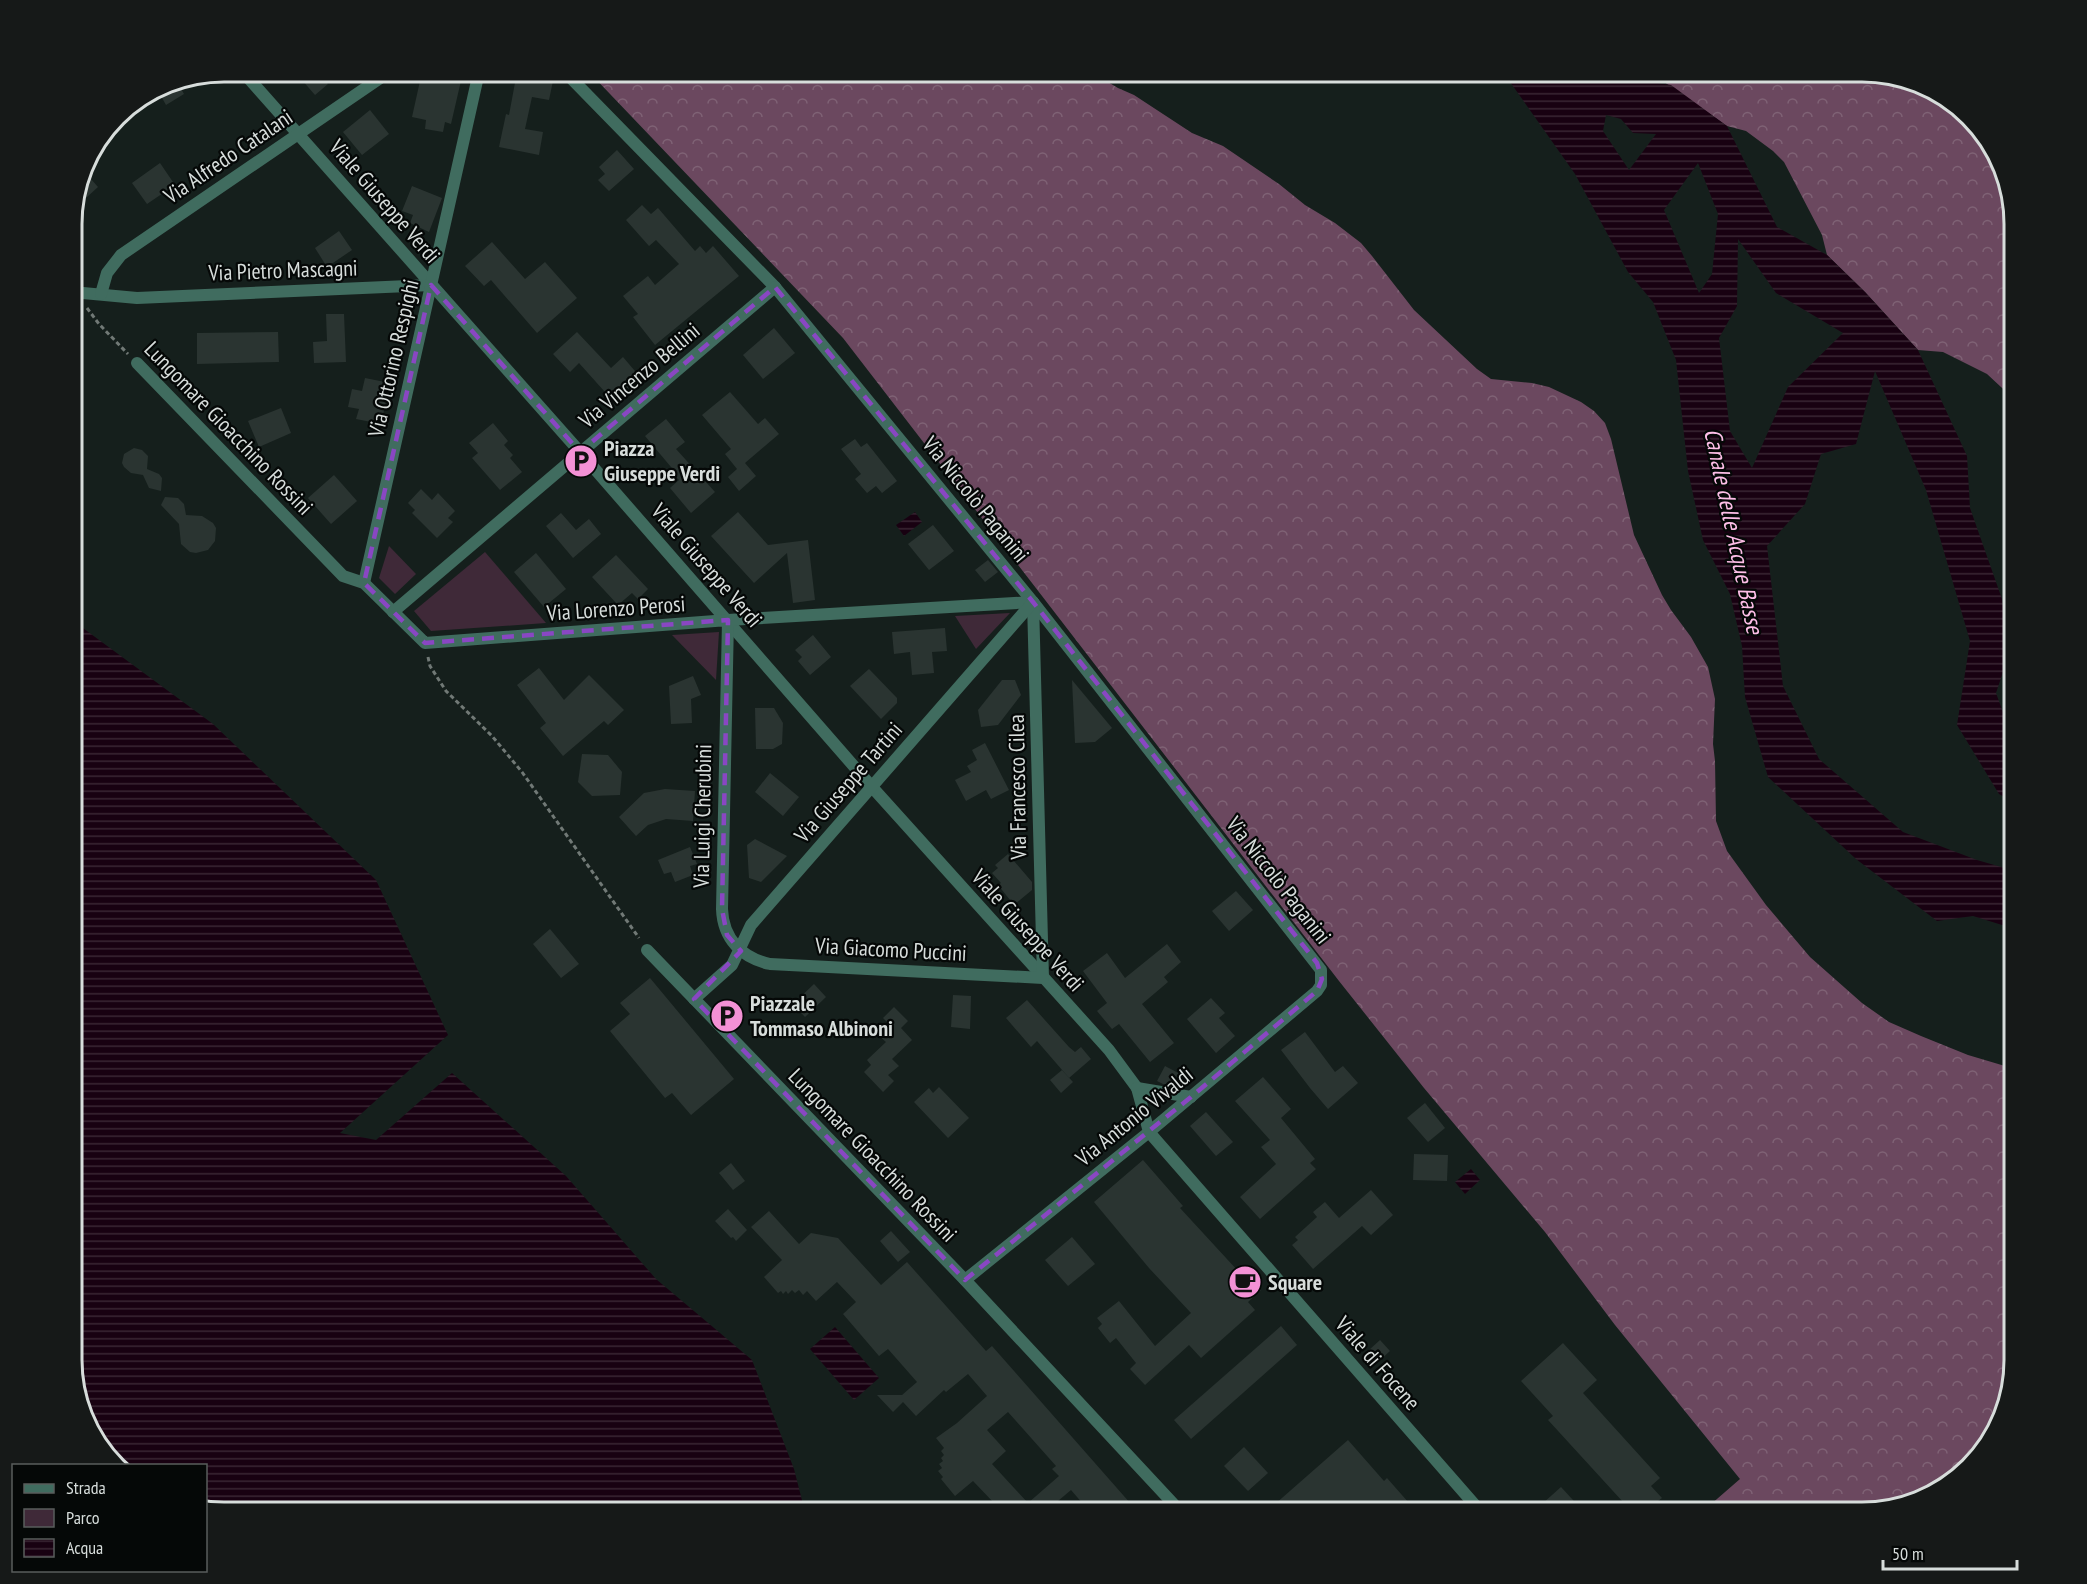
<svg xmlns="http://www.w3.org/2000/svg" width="2087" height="1584" viewBox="0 0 2087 1584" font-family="'PT Sans Narrow',sans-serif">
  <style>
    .green { fill: #3f2938 }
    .forest { fill: url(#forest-crowns) }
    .water { fill: url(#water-rules); fill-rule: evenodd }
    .building { fill: #2a3431; fill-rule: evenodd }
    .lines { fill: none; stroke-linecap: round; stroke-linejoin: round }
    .path { stroke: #717976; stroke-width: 3; stroke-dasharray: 4.5 3; stroke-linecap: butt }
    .street { stroke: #406c5f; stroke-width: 12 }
    .marked { fill: none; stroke: #8947c3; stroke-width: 4.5; stroke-dasharray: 12 8; stroke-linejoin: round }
    .labels { text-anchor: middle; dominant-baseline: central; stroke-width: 4.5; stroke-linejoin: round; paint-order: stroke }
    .street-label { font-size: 22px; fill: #d7dddb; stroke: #050807 }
    .poi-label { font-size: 22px; font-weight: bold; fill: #d7dddb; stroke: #050807; text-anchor: start }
    .water-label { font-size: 24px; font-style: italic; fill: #fdbee7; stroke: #050807 }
    .rim { fill: none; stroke: #d7dddb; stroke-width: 3 }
  </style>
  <defs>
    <pattern id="forest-crowns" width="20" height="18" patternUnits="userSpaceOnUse" patternTransform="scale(1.5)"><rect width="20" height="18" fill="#6b485f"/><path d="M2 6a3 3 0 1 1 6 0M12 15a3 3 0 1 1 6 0" fill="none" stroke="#7f6275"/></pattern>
    <pattern id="water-rules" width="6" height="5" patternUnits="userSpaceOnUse" patternTransform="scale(1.5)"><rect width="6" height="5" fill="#180111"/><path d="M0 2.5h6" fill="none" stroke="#392633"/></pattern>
  </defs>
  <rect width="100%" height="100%" fill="#151f1c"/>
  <!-- green -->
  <g class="green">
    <polygon points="389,546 416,574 395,594 379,578"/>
    <polygon points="485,552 546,623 431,631 414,611"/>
    <polygon points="1010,613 976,649 955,616"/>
    <polygon points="719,632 716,680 672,635"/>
  </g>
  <!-- forest -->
  <g class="forest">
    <polygon points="589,72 1091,72 1118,88 1134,95 1192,133 1223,146 1279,184 1305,205 1335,223 1361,243 1372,256 1414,310 1477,369 1491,379 1532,383 1549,387 1581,402 1594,411 1605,423 1611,439 1634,535 1662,595 1671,610 1691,637 1708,667 1715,699 1713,744 1715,761 1716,821 1727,851 1766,905 1810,957 1862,1003 1889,1022 1921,1036 1968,1055 2015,1069 2015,1360 2007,1409 1983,1453 1930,1496 1863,1512 1702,1512 1740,1479 1615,1325 1545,1232 1424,1088 1339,981 843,338"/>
    <polygon points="1650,72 1863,72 1912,80 1956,104 1999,157 2015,224 2015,400 1987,374 1943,352 1918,350 1865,292 1827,255 1822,235 1784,162 1773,151 1746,131 1727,126"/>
  </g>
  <!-- water -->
  <g class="water">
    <path d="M1503,72H1620L1638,80L1671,85L1727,126L1777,227L1827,255L1865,292L1918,350L1967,456L1970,508L2002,599L2009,654L1996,693L2015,745V803L1999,794L1957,725L1970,641L1926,490L1875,371L1856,444L1821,454L1805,504L1767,546L1783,686L1819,759L1903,832L1977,860L2015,871V929L1973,916L1937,921L1856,859L1768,777L1745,697L1742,646L1730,594L1703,540L1688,471L1676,360L1653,302L1628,272L1575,174ZM1606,115L1621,119L1633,133L1656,134L1629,170L1603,131ZM1698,163L1718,214L1712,274L1699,293L1664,210ZM1738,239L1776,293L1843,333L1788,387L1752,468L1730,431L1719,338L1737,306Z"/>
    <polygon points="915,512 922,522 904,536 896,525"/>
    <polygon points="72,620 213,724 376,880 448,1035 340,1133 376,1140 452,1073 566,1176 656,1279 752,1360 794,1469 805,1512 224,1512 206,1509 206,1466 119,1465 88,1427 72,1369"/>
    <polygon points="1471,1169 1480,1180 1465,1194 1455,1182"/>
    <polygon points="835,1327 879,1378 854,1400 810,1349"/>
  </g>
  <!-- building -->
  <g class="building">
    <polygon points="295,72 317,72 328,84 315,95"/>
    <polygon points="422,72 463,72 451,124 445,122 443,132 425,129 426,120 412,117"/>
    <polygon points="517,72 547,72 546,79 553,81 549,100 532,97 525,129 543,132 539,155 499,147 506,114 509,115"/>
    <polygon points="177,81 184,94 166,105 157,89 166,83"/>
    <polygon points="370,110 389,134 362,155 343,132"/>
    <polygon points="617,150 634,169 609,191 598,180 605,174 599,167"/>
    <polygon points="160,163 175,185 147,204 132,183"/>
    <polygon points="84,171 98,187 74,209 80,185"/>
    <polygon points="412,186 442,198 429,232 410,223 413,215 402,211"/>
    <polygon points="642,205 651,214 658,208 695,251 700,246 706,253 713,246 739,276 655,345 633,317 638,314 623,296 648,276 655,285 679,264 656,240 649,246 626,220"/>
    <polygon points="339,231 352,250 327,267 315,248"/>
    <polygon points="492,242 525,279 545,262 577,298 537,333 491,280 484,286 465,266"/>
    <polygon points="326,314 344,314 346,362 314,363 313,342 327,341"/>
    <polygon points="774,328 795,353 763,379 743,355"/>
    <polygon points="278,332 279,362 197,364 197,333"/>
    <polygon points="577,332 611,368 623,357 640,377 613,401 579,363 570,372 553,354"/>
    <polygon points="365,378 390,383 381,424 356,419 359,409 348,407 352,389 362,391"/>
    <polygon points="730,392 758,424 765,418 779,434 745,463 756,476 739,491 728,477 737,469 725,454 731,449 702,415"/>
    <polygon points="281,408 291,433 259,447 248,421"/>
    <polygon points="666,419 685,442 676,449 715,492 691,513 670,488 679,480 674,475 676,473 645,436"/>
    <polygon points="493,423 508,441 504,445 513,455 510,458 522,472 500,490 472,458 478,453 469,443"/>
    <polygon points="855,439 861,447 867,443 897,481 882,493 876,486 867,493 855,479 861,474 841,449"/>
    <polygon points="134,448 142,450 148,456 147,469 159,474 162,478 161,491 149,488 143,475 131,473 124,467 122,463 124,454"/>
    <polygon points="334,475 357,501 331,524 308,498"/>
    <polygon points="421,489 432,500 438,493 455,511 448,518 453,522 437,538 412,513 415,510 408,503"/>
    <polygon points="165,497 178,498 184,504 186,515 202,516 213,523 216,528 215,541 208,550 196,553 190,552 181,544 179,524 161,505"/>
    <polygon points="738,512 768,545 808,540 815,600 793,603 787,553 754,583 711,536"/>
    <polygon points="561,513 576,530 589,519 601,534 573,558 546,526"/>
    <polygon points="933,525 954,551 929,570 908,544"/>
    <polygon points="536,553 566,589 544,607 514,572"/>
    <polygon points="616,555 648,589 638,599 632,593 618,605 592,577"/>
    <polygon points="988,560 998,572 985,582 975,570"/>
    <polygon points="945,628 947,651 932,652 934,673 912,675 910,652 894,654 892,632"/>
    <polygon points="813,635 831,657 810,675 798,661 802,657 795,650"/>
    <polygon points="539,668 564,700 589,675 624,710 608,725 604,721 563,756 540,728 546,723 517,685"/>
    <polygon points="869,669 897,698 897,703 881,719 850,686"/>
    <polygon points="693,676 701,695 691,699 692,723 671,724 669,686"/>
    <polygon points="1002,680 1015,680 1021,695 998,725 981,727 978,710"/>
    <polygon points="1072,680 1112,728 1095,742 1075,743"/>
    <polygon points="755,708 774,708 783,723 782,744 773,749 756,749"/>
    <polygon points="985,743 1009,790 991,799 986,790 966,801 955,780 971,772 967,766 977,760 972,750"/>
    <polygon points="582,754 608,755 622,772 620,795 592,796 578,782"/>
    <polygon points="770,773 799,797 783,816 755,792"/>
    <polygon points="665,789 695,791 693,821 666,819 648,825 636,836 619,817 644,793"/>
    <polygon points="755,839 787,856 761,882 749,878 747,845"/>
    <polygon points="690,847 697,864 690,866 693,875 675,882 671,872 664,874 658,860"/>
    <polygon points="1008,854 1032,882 1032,890 1014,905 998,885 1001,883 992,873 998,868 995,865"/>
    <polygon points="1236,891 1253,910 1229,931 1212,911"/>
    <polygon points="550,929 579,964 561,978 533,944"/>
    <polygon points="1167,944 1181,962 1164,977 1168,982 1142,1004 1174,1043 1150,1062 1119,1024 1112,1029 1097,1011 1107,1003 1083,971 1107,953 1125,978"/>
    <polygon points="650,978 734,1079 691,1115 672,1093 665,1098 610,1031 630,1014 620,1003"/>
    <polygon points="814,984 826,997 805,1017 793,1004"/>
    <polygon points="953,995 971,996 970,1029 951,1027"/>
    <polygon points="1211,998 1225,1013 1219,1018 1235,1036 1216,1053 1187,1019"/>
    <polygon points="1027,1000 1069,1047 1075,1052 1081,1047 1091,1059 1069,1078 1037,1041 1031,1047 1006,1018"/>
    <polygon points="894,1007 908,1021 901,1028 912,1040 892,1059 899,1066 888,1075 894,1081 883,1092 864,1072 871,1065 867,1060 886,1042 878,1035 889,1024 883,1018"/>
    <polygon points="1305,1032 1335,1072 1343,1066 1358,1083 1328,1109 1310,1088 1281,1050"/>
    <polygon points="1165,1066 1184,1076 1179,1087 1163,1084 1157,1081"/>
    <polygon points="1062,1070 1073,1082 1061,1093 1050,1080"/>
    <polygon points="1263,1077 1291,1109 1281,1118 1315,1159 1310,1163 1316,1169 1260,1219 1240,1197 1276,1164 1261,1147 1270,1140 1235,1101"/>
    <polygon points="939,1087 969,1118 948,1138 914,1102 929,1088 933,1093"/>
    <polygon points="1425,1103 1445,1128 1428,1142 1407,1118"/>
    <polygon points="1206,1112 1233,1142 1216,1156 1190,1126"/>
    <polygon points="1414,1154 1448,1155 1447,1181 1413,1180"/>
    <polygon points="1143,1160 1183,1206 1180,1208 1238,1271 1241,1268 1261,1290 1248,1302 1255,1310 1201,1358 1189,1345 1145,1385 1130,1369 1136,1363 1116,1338 1110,1343 1098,1328 1102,1324 1097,1318 1119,1301 1155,1346 1191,1313 1149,1268 1094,1202"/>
    <polygon points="731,1163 745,1181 733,1190 719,1173"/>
    <polygon points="1371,1190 1393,1215 1371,1235 1362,1226 1313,1269 1292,1245 1298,1240 1295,1237 1317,1217 1313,1212 1325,1202 1339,1218"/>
    <polygon points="728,1209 747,1230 736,1241 733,1237 731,1238 715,1221"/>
    <path d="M769,1211L799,1244L811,1233L838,1238L881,1285L907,1262L986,1351L992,1346L1138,1512H1090L1071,1490L1045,1512H984L994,1503L973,1481L955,1496L941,1479L943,1477L938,1471L942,1468L939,1464L943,1461L941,1458L944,1455L941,1451L944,1448L936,1438L957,1423L987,1396L968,1374L946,1392L944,1390L916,1416L903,1402L893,1412L877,1395H902L917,1382L888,1349L879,1356L843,1314L856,1302L837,1282L816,1301L807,1291L803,1295L799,1290L795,1293L792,1290L788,1294L786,1291L783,1294L781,1291L778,1293L764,1277L782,1260L751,1227ZM1008,1412L1056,1466L1052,1469L1059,1476L1028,1503L992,1464L1006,1451L987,1430Z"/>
    <polygon points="891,1231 910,1252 898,1262 880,1241"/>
    <polygon points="1072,1237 1095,1264 1068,1286 1045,1260"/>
    <polygon points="1281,1326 1297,1345 1191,1439 1174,1420"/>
    <polygon points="1380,1340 1390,1351 1379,1361 1369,1350"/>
    <polygon points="1563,1343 1597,1380 1583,1393 1660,1478 1651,1486 1662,1498 1658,1501 1668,1512 1612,1512 1623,1502 1548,1420 1553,1416 1521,1381"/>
    <polygon points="1348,1440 1384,1481 1387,1478 1409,1503 1399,1512 1266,1512"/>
    <polygon points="1244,1447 1268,1473 1248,1491 1224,1466"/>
    <polygon points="1561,1487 1584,1512 1549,1512 1542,1504"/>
  </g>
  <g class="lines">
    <!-- path -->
    <g class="path">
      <polyline points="87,308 99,324 128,354"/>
      <polyline points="428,657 430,666 446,691 492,736 522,772 639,938"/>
    </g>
    <!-- street -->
    <g class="street">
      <polyline points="243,72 580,452 872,787 1109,1050 1137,1088"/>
      <polyline points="565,72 775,287 1033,602 1321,970 1321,985 1317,991 1149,1132 965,1280"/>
      <polyline points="72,292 137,298 431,285"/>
      <polyline points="101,294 107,273 121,255 389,72"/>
      <path d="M137,363L343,576L364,583L425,643L728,620L1033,602L1043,978L770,964C742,958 723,939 722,909L728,620"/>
      <polyline points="364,583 479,72"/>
      <polyline points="393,612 775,287"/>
      <polyline points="647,950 965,1280 1181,1512"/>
      <polyline points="694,999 732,965 751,925 1033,602"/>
      <polyline points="1191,1097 1137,1088 1149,1132 1481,1512"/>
    </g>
  </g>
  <!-- marked area -->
  <path class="marked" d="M431,285L580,452L775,287L1033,602L1317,963L1322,979L1317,991L1191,1097L965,1280L694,999L741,951L727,935L722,909L728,620L425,643L364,583Z"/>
  <!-- icons -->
  <defs>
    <g id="parking-disc" transform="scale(1.725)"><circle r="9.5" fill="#f391d5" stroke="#050807"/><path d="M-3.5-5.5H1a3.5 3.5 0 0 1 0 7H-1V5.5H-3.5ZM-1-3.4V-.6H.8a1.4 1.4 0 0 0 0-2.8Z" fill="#111"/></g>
    <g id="cafe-disc" transform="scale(1.725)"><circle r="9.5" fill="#f391d5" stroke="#050807"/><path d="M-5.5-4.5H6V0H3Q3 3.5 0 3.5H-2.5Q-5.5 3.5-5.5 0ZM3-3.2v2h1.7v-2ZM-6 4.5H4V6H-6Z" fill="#111"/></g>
  </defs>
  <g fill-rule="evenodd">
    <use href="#parking-disc" x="581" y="461"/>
    <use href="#parking-disc" x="727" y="1016"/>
    <use href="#cafe-disc" x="1245" y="1282"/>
  </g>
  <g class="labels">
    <!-- street labels -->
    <g class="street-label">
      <text transform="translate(228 156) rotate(-34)">Via Alfredo Catalani</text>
      <text transform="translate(385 201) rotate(49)">Viale Giuseppe Verdi</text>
      <text transform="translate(283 270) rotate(-2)">Via Pietro Mascagni</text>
      <text transform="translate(393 358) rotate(-77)">Via Ottorino Respighi</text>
      <text transform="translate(639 375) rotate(-40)">Via Vincenzo Bellini</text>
      <text transform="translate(229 428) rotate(46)">Lungomare Gioacchino Rossini</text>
      <text transform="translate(976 499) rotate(51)">Via Niccolò Paganini</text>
      <text transform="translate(707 565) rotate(49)">Viale Giuseppe Verdi</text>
      <text transform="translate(616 608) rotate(-4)">Via Lorenzo Perosi</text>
      <text transform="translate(848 782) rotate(-49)">Via Giuseppe Tartini</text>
      <text transform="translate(1017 787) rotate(-91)">Via Francesco Cilea</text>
      <text transform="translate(702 816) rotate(-89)">Via Luigi Cherubini</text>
      <text transform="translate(1279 880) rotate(52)">Via Niccolò Paganini</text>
      <text transform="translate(1028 930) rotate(48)">Viale Giuseppe Verdi</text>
      <text transform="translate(891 949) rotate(3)">Via Giacomo Puccini</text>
      <text transform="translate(1134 1116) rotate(-39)">Via Antonio Vivaldi</text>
      <text transform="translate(873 1155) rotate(46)">Lungomare Gioacchino Rossini</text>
      <text transform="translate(1378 1363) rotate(49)">Viale di Focene</text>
    </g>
    <!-- poi labels -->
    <g class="poi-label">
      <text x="604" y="448">Piazza<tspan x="604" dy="25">Giuseppe Verdi</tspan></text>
      <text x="750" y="1003">Piazzale<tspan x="750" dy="25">Tommaso Albinoni</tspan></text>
      <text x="1268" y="1282">Square</text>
    </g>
    <!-- water labels -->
    <g class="water-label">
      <text transform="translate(1734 531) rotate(78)">Canale delle Acque Basse</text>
    </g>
  </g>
  <!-- crop -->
  <path d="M0 0H2087V1584H0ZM224 82H1862A142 142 0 0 1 2004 224V1360A142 142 0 0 1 1862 1502H224A142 142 0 0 1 82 1360V224A142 142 0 0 1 224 82Z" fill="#161918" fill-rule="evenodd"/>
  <path class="rim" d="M224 82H1862A142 142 0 0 1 2004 224V1360A142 142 0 0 1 1862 1502H224A142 142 0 0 1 82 1360V224A142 142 0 0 1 224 82Z"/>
  <!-- legend -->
  <rect x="12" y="1464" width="195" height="108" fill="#050807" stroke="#595d5c" stroke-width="1.5"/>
  <rect x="24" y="1484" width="30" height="9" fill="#406c5f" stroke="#595d5c" stroke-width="1.5"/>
  <text x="66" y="1494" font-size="18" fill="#d7dddb">Strada</text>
  <rect x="24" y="1509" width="30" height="18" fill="#3f2938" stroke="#595d5c" stroke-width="1.5"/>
  <text x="66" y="1524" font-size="18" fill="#d7dddb">Parco</text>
  <rect x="24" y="1539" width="30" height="18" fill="url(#water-rules)" stroke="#595d5c" stroke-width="1.5"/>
  <text x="66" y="1554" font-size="18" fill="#d7dddb">Acqua</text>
  <!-- scale -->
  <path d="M1883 1560v9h134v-9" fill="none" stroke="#d7dddb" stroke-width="3"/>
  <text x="1892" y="1560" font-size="18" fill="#d7dddb" stroke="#050807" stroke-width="4.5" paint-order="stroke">50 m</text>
</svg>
